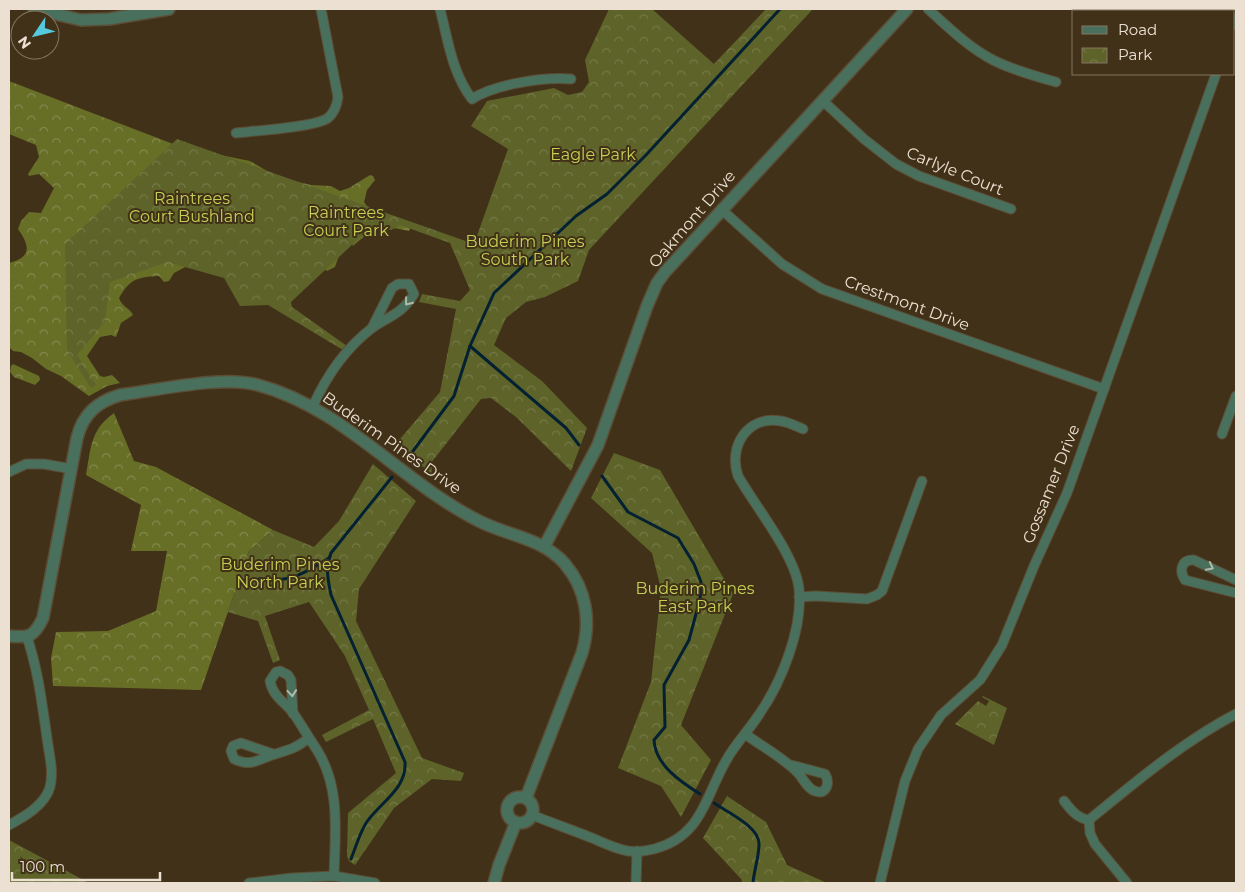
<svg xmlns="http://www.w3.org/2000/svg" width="1245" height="892" viewBox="0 0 1245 892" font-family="Montserrat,sans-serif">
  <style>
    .forest { fill: url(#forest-crowns) }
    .park { fill: url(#park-crowns) }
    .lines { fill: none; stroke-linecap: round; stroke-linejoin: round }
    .stream { stroke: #032132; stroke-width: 3 }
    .minor-casing { stroke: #5c4d36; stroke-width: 11 }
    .tertiary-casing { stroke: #5c4d36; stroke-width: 14 }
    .minor { stroke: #49705d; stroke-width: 9 }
    .tertiary { stroke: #49705d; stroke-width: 11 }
    .oneway { stroke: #b2b9a9 }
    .labels { text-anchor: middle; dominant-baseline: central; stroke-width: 4; stroke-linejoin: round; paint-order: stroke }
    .park-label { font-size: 16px; fill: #c4d053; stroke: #413118 }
    .street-label { font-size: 16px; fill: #ebe0d2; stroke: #413118 }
  </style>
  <defs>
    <pattern id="forest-crowns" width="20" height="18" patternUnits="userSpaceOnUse" patternTransform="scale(1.25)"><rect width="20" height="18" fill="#676e26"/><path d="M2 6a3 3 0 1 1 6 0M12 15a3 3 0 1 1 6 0" fill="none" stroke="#84894f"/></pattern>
    <pattern id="park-crowns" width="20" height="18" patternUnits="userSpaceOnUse" patternTransform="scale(1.25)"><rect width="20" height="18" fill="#5d6329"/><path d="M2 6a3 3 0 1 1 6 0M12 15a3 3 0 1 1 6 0" fill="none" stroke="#747947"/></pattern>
  </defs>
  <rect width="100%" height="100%" fill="#413118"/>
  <!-- forest -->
  <g class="forest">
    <path d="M9,81L181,147L250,161L277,177L311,185L331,186L340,191L349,188L370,175L373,176L375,180L367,190L364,202L372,213L412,225L409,231C380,225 376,226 353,246L347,232L335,267L327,271L321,265L191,264L174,273L169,281L164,282L159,276C137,277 130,279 119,298C122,307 129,307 133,315L121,323L116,337L111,335L100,337L87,356L100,376L104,377L112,375L120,383L107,386L89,396L61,376L46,369L32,358L21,352L13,351L9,347V263C32,257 30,246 18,229L21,221L29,212L41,213L54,188L39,174L29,176L28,174L39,157L36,145L9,134Z"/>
    <polygon points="13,364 39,376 40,380 35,385 14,377 10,372 11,366"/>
    <path d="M114,413L134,461L156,467L273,530L249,551L201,690L53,686L51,658L56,632L108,631L156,611L167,551H131L141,505L86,475C91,448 90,430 114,413Z"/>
  </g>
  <!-- park -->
  <g class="park">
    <polygon points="609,9 652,9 714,64 766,9 813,9 589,250 578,281 545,297 526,302 506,318 494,345 542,381 587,428 571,471 516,417 491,398 481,399 431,463 432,474 392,442 400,439 440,392 456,309 419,302 422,294 460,301 470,290 450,243 400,225 391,230 371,227 291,302 292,307 347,346 343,350 268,305 240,306 224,278 167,262 110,282 105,321 77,355 96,385 91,388 67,350 65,244 177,139 474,244 508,149 471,126 487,101 554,88 568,95 582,92 589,82 585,60"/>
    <polygon points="614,453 660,470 733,594 681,725 711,760 681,817 661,786 618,768 651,682 661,589 652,553 591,498"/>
    <polygon points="373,464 416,501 359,589 356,621 422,758 464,773 461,781 432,779 394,808 355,865 349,861 347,856 348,813 396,773 373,719 326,742 322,735 369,710 345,656 309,602 265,616 280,660 273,663 258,621 228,612 249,551 273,530 314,547 339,521"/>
    <polygon points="983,696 1007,708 994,745 955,724 978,701 986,706 989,701 982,697"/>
    <polygon points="727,796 766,822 787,865 827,883 741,883 742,880 703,838"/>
    <polygon points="9,840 89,883 9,883"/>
  </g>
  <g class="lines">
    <!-- stream -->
    <g class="stream">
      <polyline points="470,346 566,428 579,445"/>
      <polyline points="413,451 454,396 470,346 494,293 576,216 607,194 646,155 780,9"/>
      <path d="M602,476L628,512L678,538L694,564L701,582L700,599L689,640L664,685L665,727L654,740C655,765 681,782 700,794"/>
      <path d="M259,579C290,583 303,574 329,558"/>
      <path d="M714,803C727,812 760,827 759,844C759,857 754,870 753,883"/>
      <path d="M351,859C356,847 361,828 369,819C383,801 407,787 405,762L331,595C328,580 325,568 331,553L392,477"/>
    </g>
    <!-- minor casing -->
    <g class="minor-casing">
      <g id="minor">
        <path d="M440,9C448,40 452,73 472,99C496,84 543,77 571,79"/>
        <path d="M928,9C948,27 968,47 993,60C1012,70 1035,76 1056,82"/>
        <polyline points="1234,25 1236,18"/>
        <polyline points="822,100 864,139 896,164 919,176 1011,209"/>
        <path d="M236,133C254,131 316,127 328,118C335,112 337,105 338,97L321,9"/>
        <polyline points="721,209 782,264 822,289 1104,389"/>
        <path d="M313,406C326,377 346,348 372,328C389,316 402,314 414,294L409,284H398L392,288L372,328"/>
        <polyline points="1222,434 1236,396"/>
        <polyline points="9,472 26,464 44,464 72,469"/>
        <path d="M1236,580L1194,560C1181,559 1179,571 1185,580L1236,593"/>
        <polyline points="799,597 816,596 867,599 877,595 882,591 922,481"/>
        <path d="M293,714L291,680L288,675L280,671L276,672L270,681C273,697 285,702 294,714C302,726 309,738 317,750C341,788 335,833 334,876"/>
        <path d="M745,734C763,747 784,758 799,774C803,779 808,789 815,791C827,796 830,782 825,774L791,765"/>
        <path d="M273,754L241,743L233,746L231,751L234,759C251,767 257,760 272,755C290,749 293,750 309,738"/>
        <path d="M1064,801C1071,810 1077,818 1089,820"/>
        <path d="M532,815C552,823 572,830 592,838C604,843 616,849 628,851C637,852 646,851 654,849C703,836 705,796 727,759C736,743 750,729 760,713C782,681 803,628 799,589C796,556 755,506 738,476C728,447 747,415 781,421C788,422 796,426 803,429"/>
        <path d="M1089,820C1134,783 1184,741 1236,714"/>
        <polyline points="1089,820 1090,833 1095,844 1127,883"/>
        <path d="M9,825C24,817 45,805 50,787C54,771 49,754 47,738C42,703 38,670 27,637"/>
        <polyline points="249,883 292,878 334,876 375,883"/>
        <polyline points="636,883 637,851"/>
        <polyline points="880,883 905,781 918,749 941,715 980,680 1002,645 1034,566 1067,493 1216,74"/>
      </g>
    </g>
    <!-- tertiary casing -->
    <g class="tertiary-casing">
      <g id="tertiary">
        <polyline points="34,9 81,20 109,19 169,9"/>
        <polyline points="544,547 598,445 647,306 657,283 665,272 907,9"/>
        <path d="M9,636C29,638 34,637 43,618L77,438C83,414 97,402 120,395C158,390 223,375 258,385C344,408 401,482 479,521C508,536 543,538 565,564C587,590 591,622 582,653L526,798"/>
        <circle cx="520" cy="810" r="13"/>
        <polyline points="494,883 499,865 516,822"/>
      </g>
    </g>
    <!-- minor -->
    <use href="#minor" class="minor"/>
    <!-- tertiary -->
    <use href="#tertiary" class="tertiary"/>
  </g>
  <!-- one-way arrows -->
  <defs><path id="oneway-chevron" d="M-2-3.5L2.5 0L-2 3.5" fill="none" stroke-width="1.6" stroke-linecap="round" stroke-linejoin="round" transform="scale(1.25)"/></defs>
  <g class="oneway">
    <use href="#oneway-chevron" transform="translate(408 302) rotate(129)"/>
    <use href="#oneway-chevron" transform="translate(1210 567) rotate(27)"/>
    <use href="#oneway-chevron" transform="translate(292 693) rotate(85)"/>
  </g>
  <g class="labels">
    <!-- park labels -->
    <g class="park-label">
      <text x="593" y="154">Eagle Park</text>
      <text x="192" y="198">Raintrees<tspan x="192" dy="18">Court Bushland</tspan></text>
      <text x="346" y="212">Raintrees<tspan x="346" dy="18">Court Park</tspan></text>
      <text x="525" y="241">Buderim Pines<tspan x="525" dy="18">South Park</tspan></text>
      <text x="280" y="564">Buderim Pines<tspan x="280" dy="18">North Park</tspan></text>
      <text x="695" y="588">Buderim Pines<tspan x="695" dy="18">East Park</tspan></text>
    </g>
    <!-- street labels -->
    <g class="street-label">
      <text transform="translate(955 171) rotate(22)">Carlyle Court</text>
      <text transform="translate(692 219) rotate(-49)">Oakmont Drive</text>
      <text transform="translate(907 303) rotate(20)">Crestmont Drive</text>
      <text transform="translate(392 443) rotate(35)">Buderim Pines Drive</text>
      <text transform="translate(1051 484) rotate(-68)">Gossamer Drive</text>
    </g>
  </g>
  <!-- border -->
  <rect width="1245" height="892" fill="none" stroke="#ebe0d2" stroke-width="20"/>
  <!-- legend -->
  <rect x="1072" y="10" width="162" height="65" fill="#413118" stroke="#857762"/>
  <rect x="1082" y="26" width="25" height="8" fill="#49705d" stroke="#857762"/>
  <text x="1118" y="35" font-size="15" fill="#ebe0d2">Road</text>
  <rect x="1082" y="48" width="25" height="15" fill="url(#park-crowns)" stroke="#857762"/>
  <text x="1118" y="60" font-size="15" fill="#ebe0d2">Park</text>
  <!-- north arrow -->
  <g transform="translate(35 35) rotate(235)"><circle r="24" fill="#413118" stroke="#857762"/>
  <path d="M0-4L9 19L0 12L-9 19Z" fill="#55cadf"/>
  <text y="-8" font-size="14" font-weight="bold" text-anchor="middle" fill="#ebe0d2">N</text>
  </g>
  <!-- scale -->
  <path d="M12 872v8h148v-8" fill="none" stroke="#ebe0d2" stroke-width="2.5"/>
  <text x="20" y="872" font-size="15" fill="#ebe0d2" stroke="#413118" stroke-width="4" paint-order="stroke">100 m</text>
</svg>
